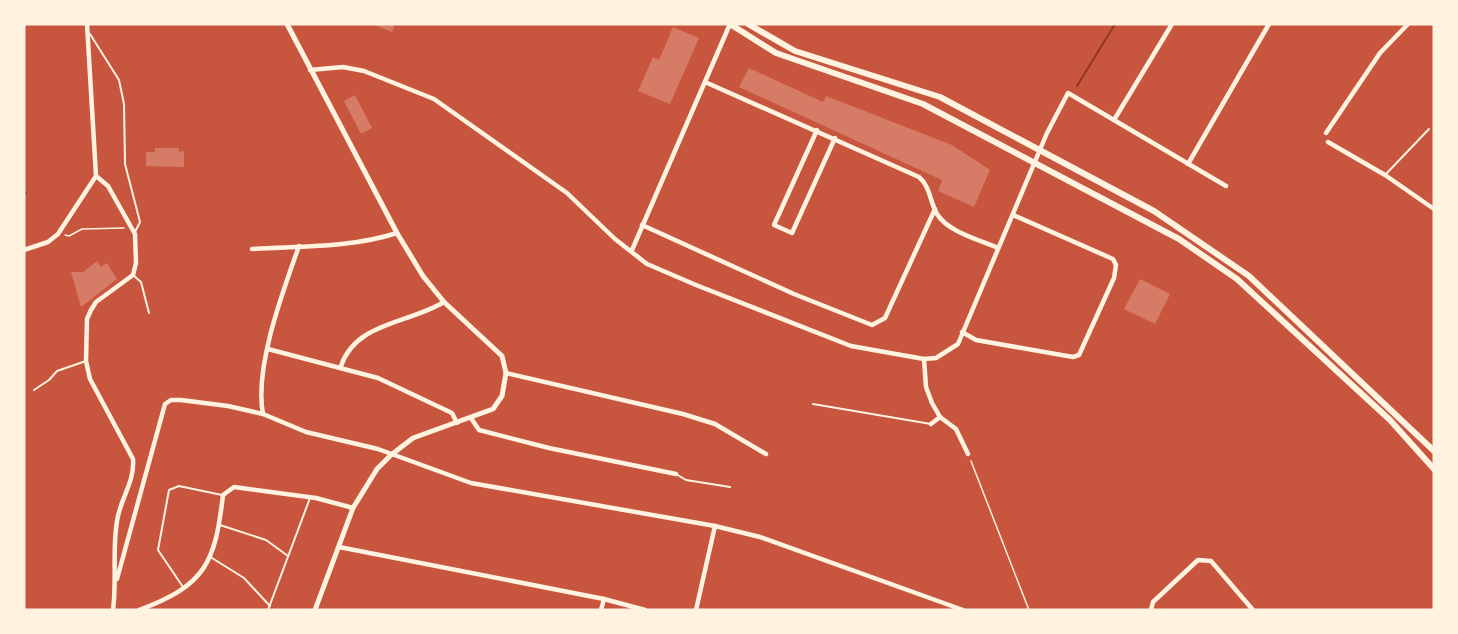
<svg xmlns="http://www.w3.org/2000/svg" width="1458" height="634" viewBox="0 0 1458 634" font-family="'Public Sans',sans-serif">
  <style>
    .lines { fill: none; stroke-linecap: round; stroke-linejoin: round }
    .stream { stroke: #8f3625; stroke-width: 2 }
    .building { fill: #d67c66 }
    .path { stroke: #fff3e0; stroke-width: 1.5 }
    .service { stroke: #fff3e0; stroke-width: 2 }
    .minor { stroke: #fff3e0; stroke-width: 4.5 }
    .tertiary { stroke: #fff3e0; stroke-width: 5 }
    .secondary { stroke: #fff3e0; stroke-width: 6 }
  </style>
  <rect width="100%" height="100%" fill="#c8553d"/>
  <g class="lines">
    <!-- stream -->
    <g class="stream">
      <polyline points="1077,86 1115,24"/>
      <polyline points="24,190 26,193"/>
    </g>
  </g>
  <!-- building -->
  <g class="building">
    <polygon points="378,24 395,24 392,32 377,26"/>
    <polygon points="673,27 699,38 670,104 638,91 653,57 659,60"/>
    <polygon points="749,68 823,102 826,96 952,145 990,170 974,207 938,191 942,180 739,87"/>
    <polygon points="355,95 372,128 361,134 344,101"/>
    <polygon points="155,148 179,148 179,152 184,151 184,167 146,166 146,152 155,152"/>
    <polygon points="97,261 101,267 107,263 117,279 81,307 71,272 83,272"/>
    <polygon points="1140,279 1170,294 1155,324 1124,309"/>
  </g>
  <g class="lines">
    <!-- path -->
    <g class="path">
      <polyline points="65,235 69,236 82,229 124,228"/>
      <polyline points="971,461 1029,610"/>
    </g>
    <!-- service -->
    <g class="service">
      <polyline points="90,34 119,80 124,104 125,164 140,222 135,232"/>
      <polyline points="1385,175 1429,129"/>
      <polyline points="133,275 141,282 149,313"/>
      <polyline points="34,390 49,380 57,371 86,361"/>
      <polyline points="813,404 931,424"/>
      <polyline points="676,474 686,480 730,487"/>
      <polyline points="220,525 266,540 288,556"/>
      <polyline points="212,558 244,578 270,606"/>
      <polyline points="183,587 158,550 169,490 179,486 222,495"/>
      <polyline points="268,610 310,498"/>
    </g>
    <!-- minor -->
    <g class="minor">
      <polyline points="310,70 343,67 364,71 434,99 567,193 615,239 647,264 696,285 851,346 924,359 936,358 958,344 1047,133 1068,93 1226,186"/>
      <path d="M705,82L919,177C930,186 930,202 937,214C948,232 980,240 998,248"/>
      <polyline points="1114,120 1172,24"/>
      <polyline points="817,130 774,225 792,233 835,138"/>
      <polyline points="1326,133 1380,53 1408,24"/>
      <polyline points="1328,142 1385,175 1434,209"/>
      <polyline points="1188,164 1269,24"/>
      <path d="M96,176L108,186L135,234L136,263L133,275L96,302L91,310L87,319L86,361L90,379L133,459C135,482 120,499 117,521C112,550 117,581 113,610"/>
      <polyline points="642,225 794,294 872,325 885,318 935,209"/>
      <path d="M252,249C301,246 350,248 397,233"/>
      <polyline points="24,250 48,242 58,234 96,176 87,24"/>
      <polyline points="632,250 730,24"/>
      <polyline points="962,332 976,340 1073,357 1079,355 1114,278 1116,265 1113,259 1013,215"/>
      <polyline points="268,349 378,378 452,413 457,423"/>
      <polyline points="924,359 926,387 932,403 940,417 956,429 968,454"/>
      <path d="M341,366C356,322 408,324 444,302"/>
      <polyline points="506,373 683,414 715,424 766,454"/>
      <path d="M263,414C254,368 283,291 299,246"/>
      <polyline points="471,418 479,430 549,448 676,474"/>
      <polyline points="931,424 940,417"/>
      <polyline points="339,547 604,599 645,610"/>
      <polyline points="117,579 165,404 171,400 181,400 228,406 263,414 306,432 378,449 471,483 715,526 760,537 963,610"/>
      <path d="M139,610C206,585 215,563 223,495L234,487L316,498L353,508"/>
      <polyline points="601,610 604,599"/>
      <polyline points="696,610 715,526"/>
      <polyline points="1151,610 1153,602 1198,560 1211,561 1253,610"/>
    </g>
    <!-- tertiary -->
    <polyline class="tertiary" points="287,24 397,233 423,276 444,302 502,356 506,373 502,396 493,409 413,438 391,455 377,469 353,508 315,610"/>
    <!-- secondary -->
    <g class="secondary">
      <polyline points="730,24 776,53 923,104 1179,239 1237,279 1390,420 1434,469"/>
      <polyline points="748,24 795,51 940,97 1154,211 1249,276 1434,451"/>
    </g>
  </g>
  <!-- border -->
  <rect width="1458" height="634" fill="none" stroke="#fff3e0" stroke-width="51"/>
</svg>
